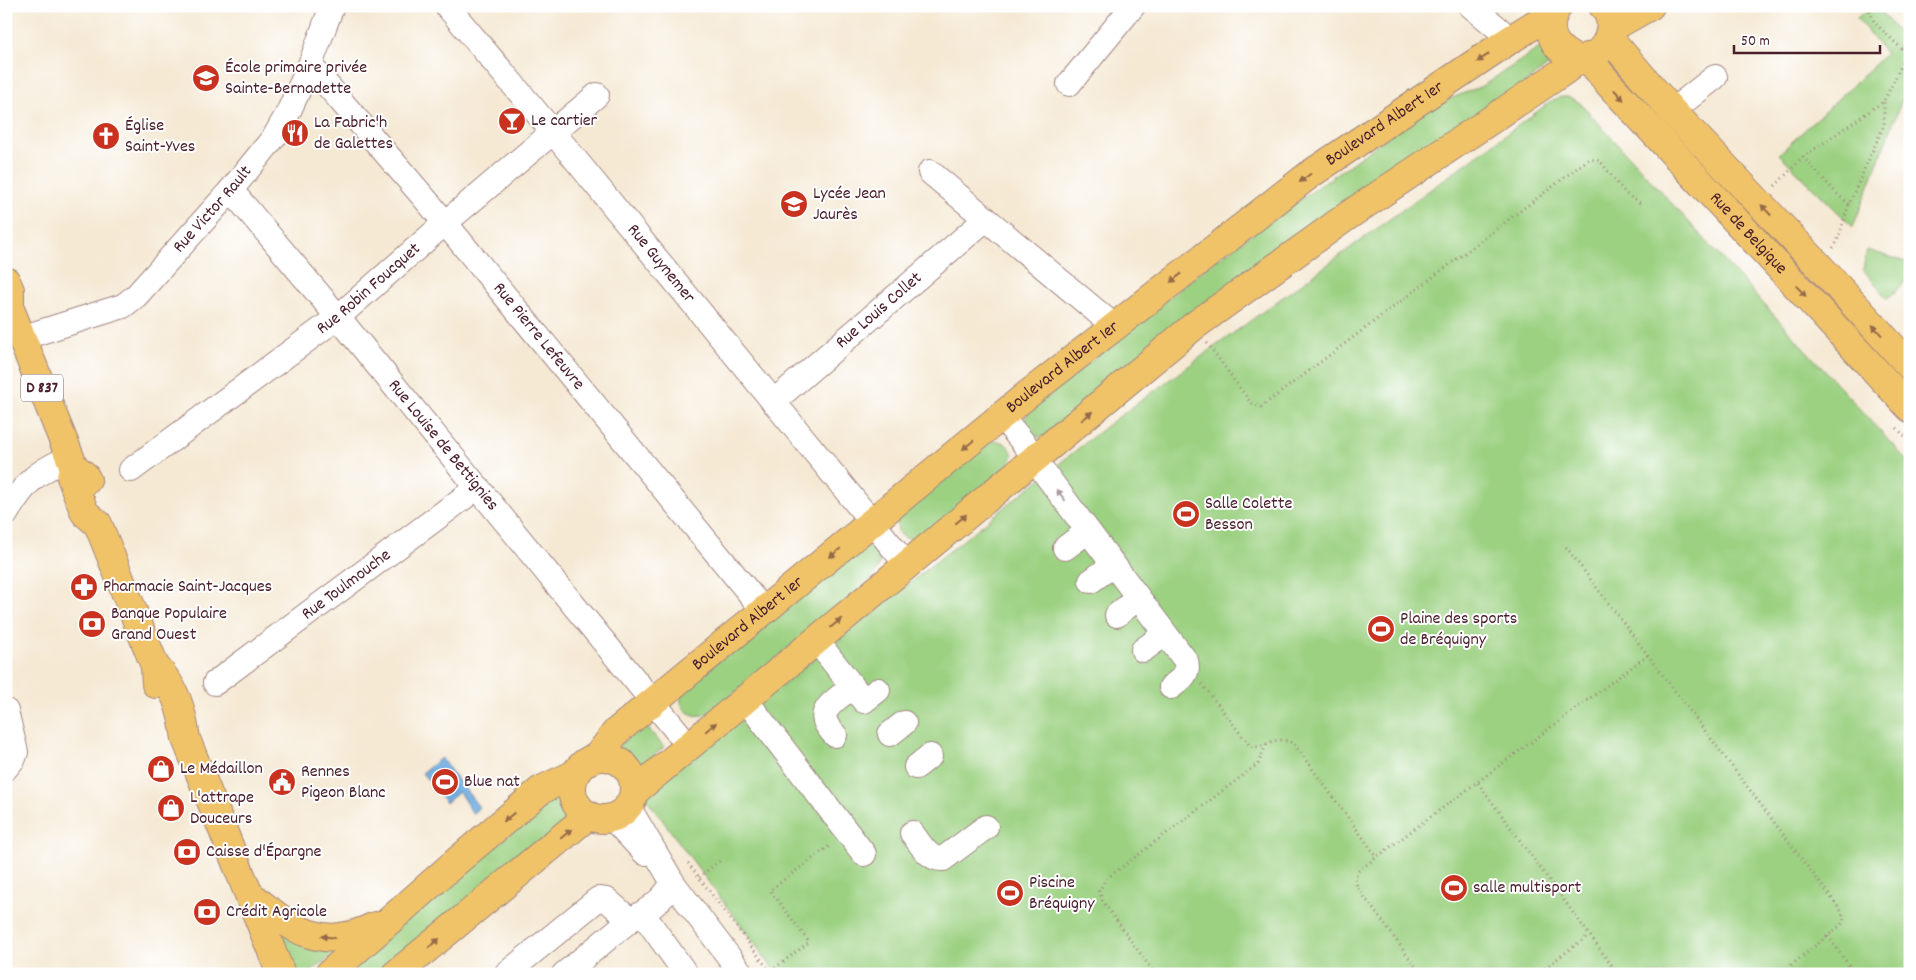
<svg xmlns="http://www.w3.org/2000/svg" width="1916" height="980" viewBox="0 0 1916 980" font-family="Dekko,sans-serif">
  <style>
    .green { fill: #9cd182; stroke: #737856 }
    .water { fill: #6eace0; stroke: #5c6686 }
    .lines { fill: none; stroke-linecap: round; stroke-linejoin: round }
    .minor-casing { stroke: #a08480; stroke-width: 26 }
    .major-casing { stroke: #a08480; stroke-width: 30 }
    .path { stroke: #a08480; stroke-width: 3; stroke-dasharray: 1 4; stroke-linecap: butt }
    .minor { stroke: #fff; stroke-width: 24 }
    .major { stroke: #f0c369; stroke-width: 28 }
    .oneway { fill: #956947 }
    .oneway2 { fill: #ae9aa0 }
    .labels { text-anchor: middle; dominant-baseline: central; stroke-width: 4; stroke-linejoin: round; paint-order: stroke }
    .shield { fill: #fff; stroke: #80626b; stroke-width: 1 }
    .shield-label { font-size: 16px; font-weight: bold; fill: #4a1f2b }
    .poi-label { font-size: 18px; fill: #4a1f2b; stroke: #fff; text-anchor: start }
    .street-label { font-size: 18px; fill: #4a1f2b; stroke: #fff }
  </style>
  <rect width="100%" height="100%" fill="#fff"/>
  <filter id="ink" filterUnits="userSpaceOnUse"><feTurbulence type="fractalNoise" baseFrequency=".02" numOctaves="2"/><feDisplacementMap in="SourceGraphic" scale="10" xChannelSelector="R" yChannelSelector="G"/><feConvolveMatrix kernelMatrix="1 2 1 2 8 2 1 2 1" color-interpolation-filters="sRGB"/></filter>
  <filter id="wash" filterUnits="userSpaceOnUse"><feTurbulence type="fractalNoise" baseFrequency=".0096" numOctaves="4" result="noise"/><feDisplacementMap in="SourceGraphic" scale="20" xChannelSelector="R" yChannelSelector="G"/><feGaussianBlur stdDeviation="1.12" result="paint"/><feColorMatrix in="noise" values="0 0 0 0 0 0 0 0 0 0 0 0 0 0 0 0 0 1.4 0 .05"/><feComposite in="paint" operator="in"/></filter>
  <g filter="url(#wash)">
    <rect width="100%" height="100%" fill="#f5e9d4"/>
    <!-- green -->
    <g class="green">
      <polygon points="1872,6 1876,6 1901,35 1910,27 1910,79 1853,227 1779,154 1886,54 1857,18"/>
      <polygon points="1547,43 1567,52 1043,437 1036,437 1025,427 1025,418 1030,411 1208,266 1430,107 1482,86"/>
      <polygon points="1561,97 1569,97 1580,103 1910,464 1910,974 777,974 646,798 646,793 1109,424 1553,100"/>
      <polygon points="1867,250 1910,263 1910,278 1887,299 1863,269"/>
      <path d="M998,441C1007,443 1009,447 1013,455L1010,463L921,539L906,538L898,533L897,523L899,517L987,442Z"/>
      <path d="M868,545L875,547L881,552C881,565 877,572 869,581L715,709C711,711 707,714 703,715C688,718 678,706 681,692L857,547Z"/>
      <polygon points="644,724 664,747 640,768 633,758 616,748"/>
      <polygon points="561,792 575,814 392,965 372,973 345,972"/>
      <polygon points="280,931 340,950 308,974 297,974"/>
    </g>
    <!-- water -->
    <polygon class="water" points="441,758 479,807 473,814 459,792 446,803 422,773"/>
  </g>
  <g filter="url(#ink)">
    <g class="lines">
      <!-- minor casing -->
      <g class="minor-casing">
        <g id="minor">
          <path id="s1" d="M447,6L553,132L907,565"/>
          <polyline points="1471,6 1500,30 1508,41"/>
          <path id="s2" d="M310,65L432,207L764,611"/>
          <polyline points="1069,84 1133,6"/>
          <polyline points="1672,111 1715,77"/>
          <polyline points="930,172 1114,326"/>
          <path id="s3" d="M231,190L338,317L689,746"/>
          <path id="s4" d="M21,338L123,306L136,296L231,190L275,136L287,115L310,65L332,6"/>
          <path id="s5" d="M773,402L986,219"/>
          <polyline points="1002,417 1036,458"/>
          <path d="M1034,459L1186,661C1190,674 1180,680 1171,687"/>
          <path id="s6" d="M131,470L338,317L445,223L597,95"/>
          <path d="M6,514C26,481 35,473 70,457"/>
          <polyline points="1065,548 1088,531"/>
          <polyline points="1091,581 1113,565"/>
          <polyline points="1117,615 1138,598"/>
          <polyline points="816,640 864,701 878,690"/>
          <polyline points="1143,650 1165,634"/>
          <path id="s7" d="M215,683L478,487"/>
          <polyline points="745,699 864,854"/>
          <polyline points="6,711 16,752 14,758 6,768"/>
          <polyline points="890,734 904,723"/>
          <path d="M835,735C831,731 827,726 825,721C820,707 844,694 853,687"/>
          <polyline points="916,767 930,756"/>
          <polyline points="628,806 673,883 742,974"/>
          <polyline points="612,818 645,853"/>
          <path d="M912,833C920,843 928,860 943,859L986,827"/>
          <polyline points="643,914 686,974"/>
          <polyline points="506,974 598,899 607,900 630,920"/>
          <path d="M564,974L630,920C649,910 662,901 673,883"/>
        </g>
      </g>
      <!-- major casing -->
      <g class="major-casing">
        <g id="major">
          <path d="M1558,6C1548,21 1548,39 1563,51C1568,55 1574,59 1581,59C1606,58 1620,24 1603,6"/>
          <polyline points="1611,28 1650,6"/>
          <polyline points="1609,38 1672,111 1819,266 1910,366"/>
          <path id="s8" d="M1587,57L1609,84L1910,408"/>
          <polyline points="6,281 10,290 10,309 74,467 84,475 87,480"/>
          <polyline points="74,467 71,477 79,498 85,513 98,524 155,666 156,684"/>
          <path d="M155,666C176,688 182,710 186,739L281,974"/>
          <circle cx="603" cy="788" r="31"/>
          <path id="s9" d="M597,757L616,732L1027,395L1309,175L1508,41L1554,12"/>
          <polyline points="634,792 1194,326 1349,215 1564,71 1579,59"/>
          <path d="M250,895C292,929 321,953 375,926"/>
          <polyline points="329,974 457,861 541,790 575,774"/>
          <polyline points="396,974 588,816"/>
        </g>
      </g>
      <!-- path -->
      <g class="path">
        <polyline points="1868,6 1874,22 1907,54"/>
        <polyline points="1803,157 1838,195 1849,204"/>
        <polyline points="1775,186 1803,157 1884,101 1907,54 1910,54"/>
        <polyline points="1833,248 1837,242 1849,204 1884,125 1884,101"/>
        <polyline points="1207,343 1251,403 1261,407 1589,159 1600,161 1626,194 1640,203"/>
        <polyline points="1897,428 1910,442"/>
        <polyline points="1566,547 1842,912 1844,921 1841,925 1780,974"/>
        <path d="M1202,684L1250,746C1266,751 1273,732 1294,744L1377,857"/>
        <polyline points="1478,783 1618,974"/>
        <polyline points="688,863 772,974"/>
        <polyline points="699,877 722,859"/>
        <polyline points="1828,936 1855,974"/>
        <polyline points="767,974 809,942 770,890 831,845"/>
        <polyline points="1155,974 1103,902 1099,891 1106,879 1258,764 1267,743"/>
        <polyline points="1421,974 1357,887 1355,878 1358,871 1648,655"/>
        <polyline points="1537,974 1589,935"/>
      </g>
      <!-- minor -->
      <use href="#minor" class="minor"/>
      <!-- major -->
      <use href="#major" class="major"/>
    </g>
    <!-- one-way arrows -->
    <defs><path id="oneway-solid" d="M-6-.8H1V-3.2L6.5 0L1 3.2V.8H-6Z" transform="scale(1.25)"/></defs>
    <g class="oneway">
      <use href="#oneway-solid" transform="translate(1483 58) rotate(146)"/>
      <use href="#oneway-solid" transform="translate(1619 95) rotate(47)"/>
      <use href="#oneway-solid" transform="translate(1305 178) rotate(143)"/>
      <use href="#oneway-solid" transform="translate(1766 210) rotate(-133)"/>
      <use href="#oneway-solid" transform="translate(1176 278) rotate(142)"/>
      <use href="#oneway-solid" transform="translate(1801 291) rotate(47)"/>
      <use href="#oneway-solid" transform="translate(1877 330) rotate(-132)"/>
      <use href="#oneway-solid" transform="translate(1087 416) rotate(-40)"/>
      <use href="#oneway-solid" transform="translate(968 445) rotate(141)"/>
      <use href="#oneway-solid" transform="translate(961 519) rotate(-40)"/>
      <use href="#oneway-solid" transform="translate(835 553) rotate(141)"/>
      <use href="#oneway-solid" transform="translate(836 623) rotate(-40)"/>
      <use href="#oneway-solid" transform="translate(711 727) rotate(-40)"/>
      <use href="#oneway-solid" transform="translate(509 817) rotate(140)"/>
      <use href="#oneway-solid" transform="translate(566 834) rotate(-40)"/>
      <use href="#oneway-solid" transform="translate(328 937) rotate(-173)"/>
      <use href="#oneway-solid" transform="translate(434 943) rotate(-39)"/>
    </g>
    <use class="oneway2" href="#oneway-solid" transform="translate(1061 495) rotate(-127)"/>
  </g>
  <!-- icons -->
  <defs>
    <g id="school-disc" transform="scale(1.4375)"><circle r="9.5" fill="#c8321e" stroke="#fff"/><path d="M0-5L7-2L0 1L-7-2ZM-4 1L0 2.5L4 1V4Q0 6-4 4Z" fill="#fff"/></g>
    <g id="bar-disc" transform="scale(1.4375)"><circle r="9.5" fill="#c8321e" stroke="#fff"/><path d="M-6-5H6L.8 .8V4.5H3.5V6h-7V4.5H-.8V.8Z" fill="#fff"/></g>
    <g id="restaurant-disc" transform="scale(1.4375)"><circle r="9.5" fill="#c8321e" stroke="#fff"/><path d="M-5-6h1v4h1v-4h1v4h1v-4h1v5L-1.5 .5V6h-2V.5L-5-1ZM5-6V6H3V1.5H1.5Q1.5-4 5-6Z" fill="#fff"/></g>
    <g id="church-disc" transform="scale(1.4375)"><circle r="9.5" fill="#c8321e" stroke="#fff"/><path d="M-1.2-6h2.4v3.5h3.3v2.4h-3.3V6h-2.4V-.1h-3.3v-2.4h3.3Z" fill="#fff"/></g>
    <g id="stadium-disc" transform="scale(1.4375)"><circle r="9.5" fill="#c8321e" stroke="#fff"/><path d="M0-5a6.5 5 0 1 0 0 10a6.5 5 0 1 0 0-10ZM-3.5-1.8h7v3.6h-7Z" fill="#fff"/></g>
    <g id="pharmacy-disc" transform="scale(1.4375)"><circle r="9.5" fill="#c8321e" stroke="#fff"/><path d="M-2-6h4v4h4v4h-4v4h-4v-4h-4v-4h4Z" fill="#fff"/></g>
    <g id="bank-disc" transform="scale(1.4375)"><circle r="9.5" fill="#c8321e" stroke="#fff"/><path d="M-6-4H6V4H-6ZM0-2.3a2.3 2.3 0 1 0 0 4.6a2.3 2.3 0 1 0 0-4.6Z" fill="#fff"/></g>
    <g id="shop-disc" transform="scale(1.4375)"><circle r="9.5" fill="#c8321e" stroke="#fff"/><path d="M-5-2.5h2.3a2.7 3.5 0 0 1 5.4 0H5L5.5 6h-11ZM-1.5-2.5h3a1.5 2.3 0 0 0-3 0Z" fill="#fff"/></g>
    <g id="civic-disc" transform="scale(1.4375)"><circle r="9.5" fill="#c8321e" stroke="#fff"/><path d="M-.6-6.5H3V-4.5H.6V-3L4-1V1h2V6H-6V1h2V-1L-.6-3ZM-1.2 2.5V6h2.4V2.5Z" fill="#fff"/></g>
  </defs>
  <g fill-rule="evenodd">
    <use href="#school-disc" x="206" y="78"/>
    <use href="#bar-disc" x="512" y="121"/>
    <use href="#restaurant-disc" x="295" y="133"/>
    <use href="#church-disc" x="106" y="136"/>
    <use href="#school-disc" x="794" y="204"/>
    <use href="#stadium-disc" x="1186" y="514"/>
    <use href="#pharmacy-disc" x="84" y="587"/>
    <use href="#bank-disc" x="92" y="624"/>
    <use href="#stadium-disc" x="1381" y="629"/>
    <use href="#shop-disc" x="161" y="769"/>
    <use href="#civic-disc" x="282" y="782"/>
    <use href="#stadium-disc" x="445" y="782"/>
    <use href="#shop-disc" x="171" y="808"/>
    <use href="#bank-disc" x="187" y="852"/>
    <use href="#stadium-disc" x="1454" y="888"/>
    <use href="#stadium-disc" x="1010" y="893"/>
    <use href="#bank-disc" x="207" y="912"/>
  </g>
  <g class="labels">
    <!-- shield labels -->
    <rect class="shield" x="21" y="374.5" width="42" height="27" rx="4"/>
    <g class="shield-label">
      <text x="42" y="388">D 837</text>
    </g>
    <!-- poi labels -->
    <g class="poi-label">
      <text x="225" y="68">École primaire privée<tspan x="225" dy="21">Sainte-Bernadette</tspan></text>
      <text x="531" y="121">Le cartier</text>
      <text x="314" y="123">La Fabric'h<tspan x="314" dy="21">de Galettes</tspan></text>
      <text x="125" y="126">Église<tspan x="125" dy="21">Saint-Yves</tspan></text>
      <text x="813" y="194">Lycée Jean<tspan x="813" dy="21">Jaurès</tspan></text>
      <text x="1205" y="504">Salle Colette<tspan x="1205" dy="21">Besson</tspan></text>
      <text x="103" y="587">Pharmacie Saint-Jacques</text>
      <text x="111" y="614">Banque Populaire<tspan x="111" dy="21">Grand Ouest</tspan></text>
      <text x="1400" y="619">Plaine des sports<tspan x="1400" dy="21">de Bréquigny</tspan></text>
      <text x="180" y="769">Le Médaillon</text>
      <text x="301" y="772">Rennes<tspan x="301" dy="21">Pigeon Blanc</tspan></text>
      <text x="464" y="782">Blue nat</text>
      <text x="190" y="798">L'attrape<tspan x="190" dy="21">Douceurs</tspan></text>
      <text x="206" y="852">Caisse d'Épargne</text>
      <text x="1029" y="883">Piscine<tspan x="1029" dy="21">Bréquigny</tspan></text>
      <text x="1473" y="888">salle multisport</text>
      <text x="226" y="912">Crédit Agricole</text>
    </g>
    <!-- street labels -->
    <g class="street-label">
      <text stroke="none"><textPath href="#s9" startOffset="1012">Boulevard Albert 1er</textPath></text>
      <text stroke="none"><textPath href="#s4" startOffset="239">Rue Victor Rault</textPath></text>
      <text stroke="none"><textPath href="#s8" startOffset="239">Rue de Belgique</textPath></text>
      <text stroke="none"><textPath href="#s1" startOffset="335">Rue Guynemer</textPath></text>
      <text stroke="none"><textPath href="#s6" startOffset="299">Rue Robin Foucquet</textPath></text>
      <text stroke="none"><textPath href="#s5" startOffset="140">Rue Louis Collet</textPath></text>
      <text stroke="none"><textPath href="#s2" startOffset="355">Rue Pierre Lefeuvre</textPath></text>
      <text stroke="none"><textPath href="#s9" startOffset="608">Boulevard Albert 1er</textPath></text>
      <text stroke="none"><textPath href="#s3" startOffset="332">Rue Louise de Bettignies</textPath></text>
      <text stroke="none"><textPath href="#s7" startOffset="164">Rue Toulmouche</textPath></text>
      <text stroke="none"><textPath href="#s9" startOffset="202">Boulevard Albert 1er</textPath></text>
    </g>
  </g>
  <!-- margin -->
  <rect width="1916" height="980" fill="none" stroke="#fff" stroke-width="25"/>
  <!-- scale -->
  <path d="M1734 45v8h146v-8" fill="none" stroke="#4a1f2b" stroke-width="2.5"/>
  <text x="1741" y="45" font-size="15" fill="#4a1f2b" stroke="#ffffff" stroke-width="4" paint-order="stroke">50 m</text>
</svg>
